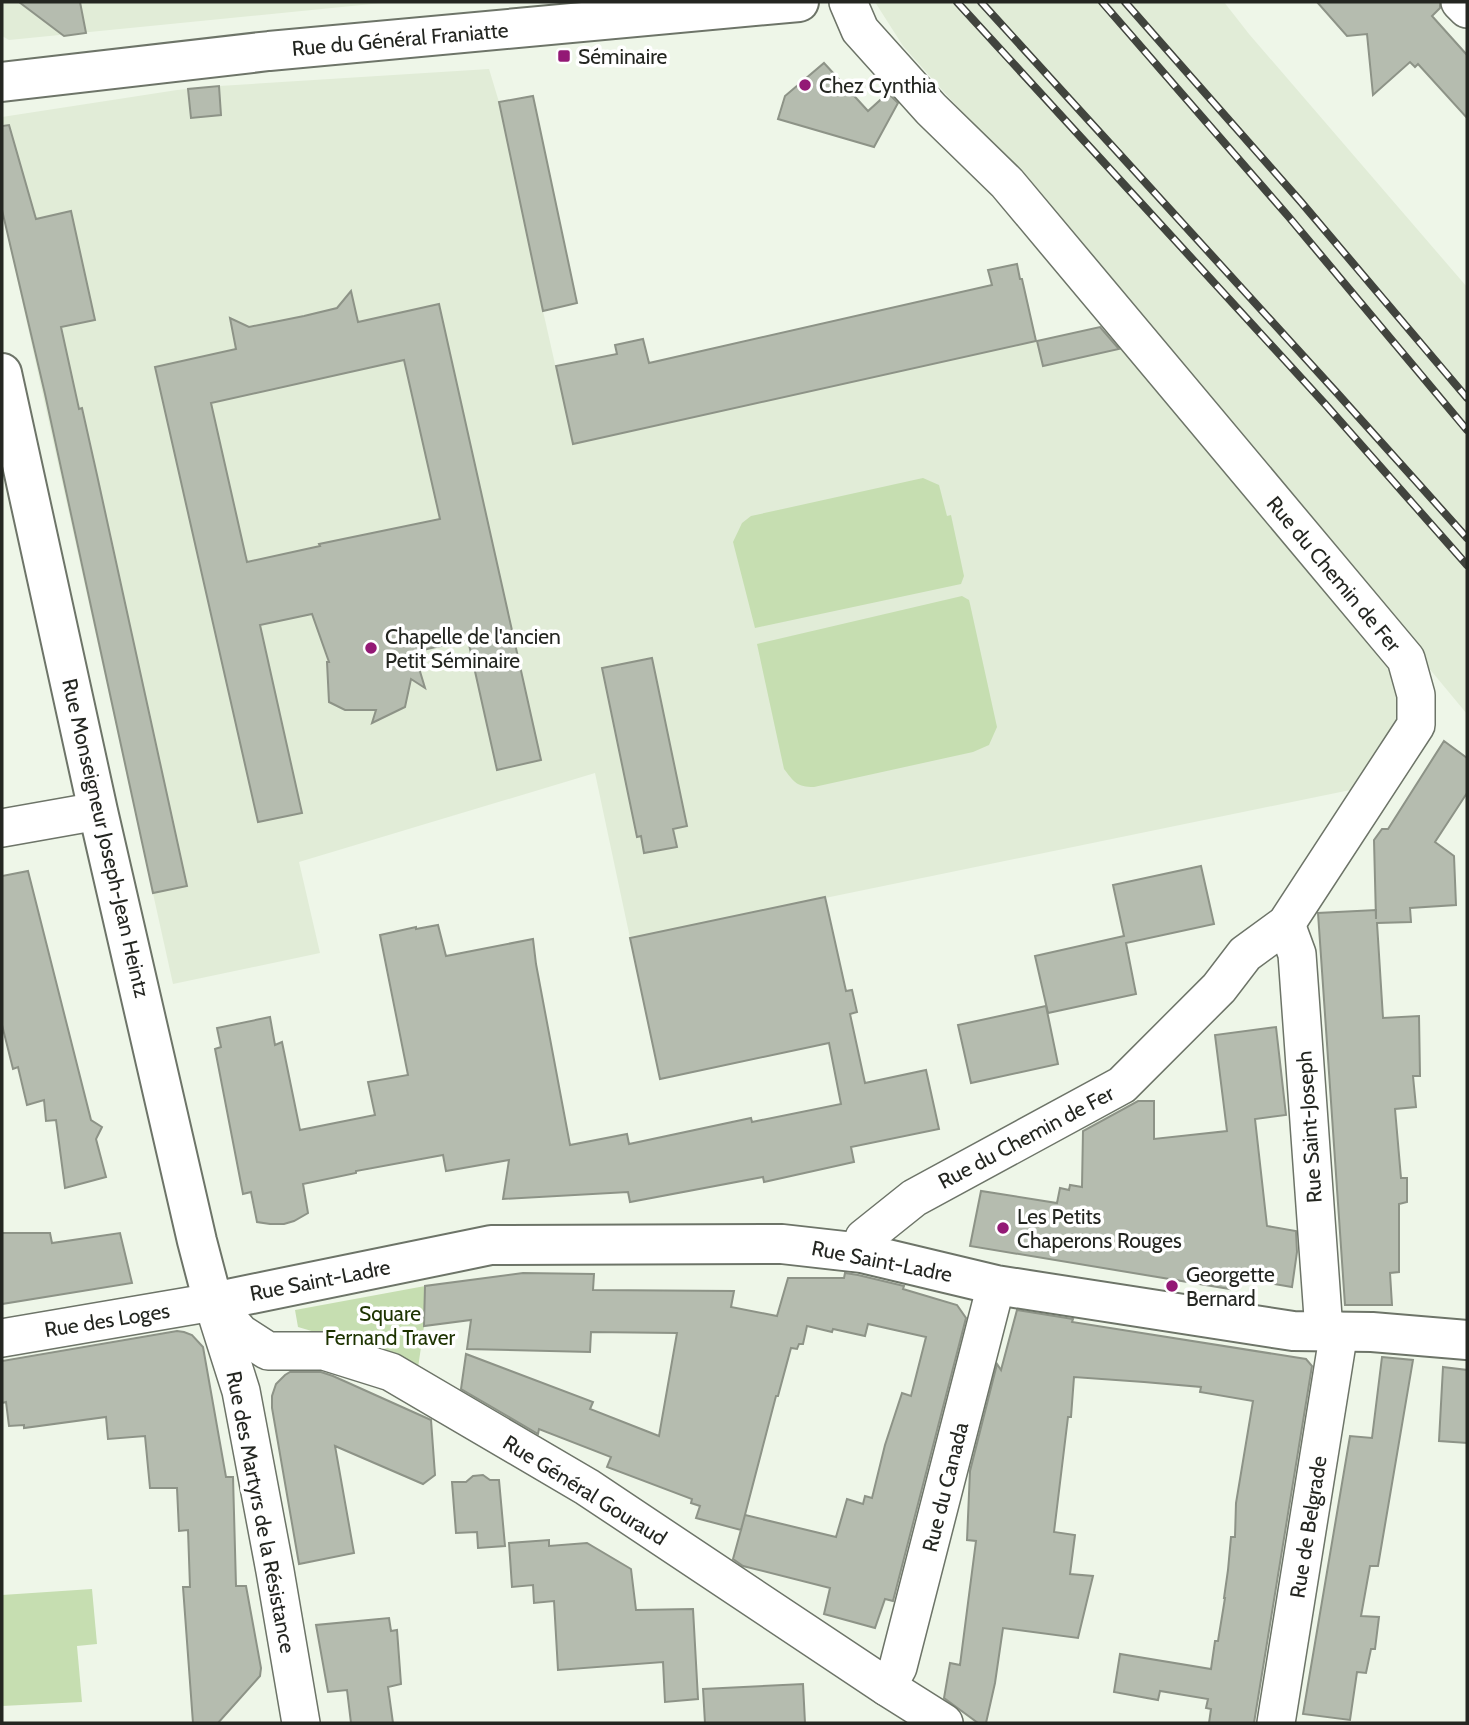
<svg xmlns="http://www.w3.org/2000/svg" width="1469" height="1725" viewBox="0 0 1469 1725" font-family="Cabin,sans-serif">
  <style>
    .built { fill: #e1ecd7 }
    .green { fill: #c6deb1 }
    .building { fill: #b5bcaf; stroke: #8d9387; stroke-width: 2; fill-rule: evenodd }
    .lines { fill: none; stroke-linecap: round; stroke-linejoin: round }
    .minor-casing { stroke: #6d7468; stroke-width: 40 }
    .tertiary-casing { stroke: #6d7468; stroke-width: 42 }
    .secondary-casing { stroke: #6d7468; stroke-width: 42 }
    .minor { stroke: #fff; stroke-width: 37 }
    .tertiary { stroke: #fff; stroke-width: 38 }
    .secondary { stroke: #fff; stroke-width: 38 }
    .rail-casing { stroke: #41443e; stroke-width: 8 }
    .rail { stroke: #fff; stroke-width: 5; stroke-dasharray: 16; stroke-linecap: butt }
    .poi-dot { fill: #931975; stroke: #fff; stroke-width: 2.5 }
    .labels { text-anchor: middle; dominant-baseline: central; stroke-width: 7; stroke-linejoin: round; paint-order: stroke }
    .street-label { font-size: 21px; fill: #242621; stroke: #fff }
    .poi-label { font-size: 21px; fill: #242621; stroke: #fff; text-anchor: start }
    .park-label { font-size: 21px; fill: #1d3300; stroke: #fff }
  </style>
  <rect width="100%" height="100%" fill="#eef6e8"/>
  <!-- built -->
  <g class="built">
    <polygon points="2,2 392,2 9,40 2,36"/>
    <polygon points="875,2 1224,2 1249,34 1467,287 1467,714 1042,202 903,46"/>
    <polygon points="489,69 499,102 543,311 573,444 1038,340 1043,366 1135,345 1400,661 1406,724 1365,787 630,938 595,773 299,862 320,953 173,984 2,210 2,117 177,90 219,86"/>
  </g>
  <!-- green -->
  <g class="green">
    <polygon points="923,478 939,485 947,516 951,515 964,576 961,584 755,628 733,542 742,523 751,516"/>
    <path d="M962,596L969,600L970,604L997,727L989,745L973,752L814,787C797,787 794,782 784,769L757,644Z"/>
    <polygon points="425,1286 424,1326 417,1375 359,1345 298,1327 295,1310"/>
    <polygon points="92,1589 97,1644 77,1646 82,1702 2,1706 2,1595"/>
  </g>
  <!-- building -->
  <g class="building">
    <polygon points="19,2 80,2 86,33 64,36"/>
    <polygon points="1317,2 1440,2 1440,8 1432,16 1467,55 1467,118 1418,64 1415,67 1410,62 1373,95 1367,34 1347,36"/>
    <polygon points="824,63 868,111 888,93 898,103 874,147 778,119 785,96"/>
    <polygon points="219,86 221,115 191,118 188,89"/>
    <polygon points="533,96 577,303 543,311 499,102"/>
    <polygon points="9,125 36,219 71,211 95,320 61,327 79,409 82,408 97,475 187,886 153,893 45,394 2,210 2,126"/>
    <polygon points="1017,264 1020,279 1022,279 1036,341 573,444 556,366 617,354 615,345 643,339 649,363 992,285 988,270"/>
    <path d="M351,291L358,322L439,304L541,760L497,770L468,640L418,651V654L415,655L425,688L411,679L405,707L372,723L376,710H345L329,702L327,662H329L312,614L260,625L302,813L258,822L155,367L236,349L230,318L249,327L304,316L337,308ZM404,360L440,519L319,544L320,546L247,562L211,403Z"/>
    <polygon points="1100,327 1119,349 1043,366 1037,341"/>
    <polygon points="652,658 687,826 673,829 677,847 644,853 641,836 637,837 602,668"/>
    <polygon points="1444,741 1467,758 1467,793 1435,842 1454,856 1456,905 1410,908 1411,922 1377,923 1383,1018 1419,1016 1420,1076 1413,1076 1416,1107 1395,1109 1401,1178 1407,1178 1407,1202 1399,1204 1399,1272 1390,1273 1392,1305 1345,1305 1318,913 1376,910 1376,919 1374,840 1382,829 1388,829"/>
    <polygon points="1201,866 1214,924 1126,943 1136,994 1048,1013 1035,956 1124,936 1113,885"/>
    <polygon points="28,871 91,1120 102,1127 96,1139 106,1177 65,1188 56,1120 46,1121 44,1100 27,1105 18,1067 13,1069 2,1025 2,876"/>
    <polygon points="825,897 846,991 852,990 857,1012 850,1014 865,1083 926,1070 939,1129 851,1147 854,1162 764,1182 763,1177 630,1202 628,1192 503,1199 509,1160 446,1171 443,1155 356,1171 356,1173 303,1184 308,1213 294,1221 284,1224 270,1224 257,1222 251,1192 243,1194 215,1049 221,1047 217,1028 270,1017 275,1045 282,1042 300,1130 375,1115 368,1082 408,1075 380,935 416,927 416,929 438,925 446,956 533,939 536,964 570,1145 627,1134 629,1144 751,1118 752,1122 841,1104 829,1043 660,1079 630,938"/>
    <polygon points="1046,1006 1058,1064 971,1083 958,1025"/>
    <polygon points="1276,1027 1286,1115 1255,1119 1267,1226 1296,1231 1297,1252 1292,1287 1233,1277 1230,1289 970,1246 981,1191 1057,1203 1060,1188 1069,1190 1070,1185 1082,1187 1083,1131 1138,1101 1154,1101 1154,1139 1227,1131 1215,1035"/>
    <polygon points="2,1233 50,1233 52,1243 120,1233 132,1283 2,1304"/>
    <polygon points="523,1273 594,1274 593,1290 734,1291 731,1307 777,1316 788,1278 844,1278 845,1273 858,1275 904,1286 903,1289 957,1305 966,1318 893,1601 885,1599 875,1628 824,1614 830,1588 743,1566 733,1559 745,1515 836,1537 847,1499 863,1504 865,1496 872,1498 885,1445 902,1393 911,1396 926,1337 868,1324 865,1336 833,1329 832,1332 807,1326 803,1344 799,1344 797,1349 791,1348 778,1396 776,1396 741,1530 696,1518 700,1506 691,1503 692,1499 607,1467 611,1457 539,1429 538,1434 461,1389 466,1354 593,1402 590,1409 659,1436 677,1333 591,1332 590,1352 467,1349 471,1320 424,1326 425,1286"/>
    <polygon points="1017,1310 1073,1319 1072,1322 1306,1359 1312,1366 1254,1723 1209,1723 1211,1709 1206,1708 1208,1699 1160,1691 1158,1700 1114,1692 1120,1654 1211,1669 1215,1641 1218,1641 1225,1598 1224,1598 1228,1570 1231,1537 1235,1537 1236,1503 1253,1401 1200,1392 1201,1387 1144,1382 1074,1377 1071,1417 1068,1417 1054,1532 1075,1535 1070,1574 1093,1576 1078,1638 1003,1628 995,1683 986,1723 978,1723 944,1698 950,1663 960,1665 976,1541 967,1540 970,1471 997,1364 1001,1370"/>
    <polygon points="177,1331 184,1332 192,1335 203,1347 226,1477 233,1477 236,1586 246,1586 261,1668 260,1676 218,1723 193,1723 183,1587 190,1587 188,1530 179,1531 177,1488 150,1488 145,1436 108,1439 106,1417 24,1428 24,1425 9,1426 6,1402 2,1403 2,1361"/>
    <polygon points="1382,1357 1413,1360 1378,1566 1370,1566 1361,1616 1379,1617 1375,1649 1371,1649 1366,1673 1357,1672 1350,1720 1303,1714 1350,1436 1372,1438"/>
    <polygon points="1443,1367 1467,1370 1467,1443 1439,1441"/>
    <polygon points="290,1372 321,1372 333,1376 431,1420 435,1475 423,1484 335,1446 354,1553 299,1564 272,1408 272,1396 276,1384 285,1375"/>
    <polygon points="483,1475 490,1480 499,1480 505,1546 478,1548 477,1532 456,1533 452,1482 466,1482 473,1476"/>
    <polygon points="549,1540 549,1546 587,1543 631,1569 636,1610 693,1609 698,1699 665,1702 663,1662 558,1670 554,1601 534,1603 533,1585 512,1587 509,1543"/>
    <polygon points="389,1618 391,1631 397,1630 401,1684 388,1687 393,1723 351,1723 347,1690 328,1692 316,1625"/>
    <polygon points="803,1684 805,1723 705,1723 703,1689"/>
  </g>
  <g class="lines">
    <!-- minor casing -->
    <g class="minor-casing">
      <g id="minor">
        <polyline points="848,2 860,30 931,109 1007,183 1406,659 1416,695 1416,725 1286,924 1245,954 1219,988 1122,1085 914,1198 864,1238 862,1253"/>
        <polyline points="1460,2 1467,9"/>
        <polyline points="2,828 98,811"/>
        <polyline points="1286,924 1297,954 1324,1331"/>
        <polyline points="213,1302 240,1333 268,1351 324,1351 391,1372 587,1487 887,1687 944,1723"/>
        <polyline points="215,1309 241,1391 275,1571 301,1723"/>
        <polyline points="2,1338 213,1302"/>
        <polyline points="887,1687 898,1667 996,1285"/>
        <polyline points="1276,1723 1339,1331"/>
      </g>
    </g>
    <!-- tertiary casing -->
    <g class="tertiary-casing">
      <polyline id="tertiary" points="2,373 98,811 197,1241 213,1302 491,1245 782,1244 862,1253 996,1285 1293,1331 1372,1332 1467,1340"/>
    </g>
    <!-- secondary casing -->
    <g class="secondary-casing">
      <polyline id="secondary" points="2,82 269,51 799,2"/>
    </g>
    <!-- minor -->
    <use href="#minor" class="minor"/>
    <!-- tertiary -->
    <use href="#tertiary" class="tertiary"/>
    <!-- secondary -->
    <use href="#secondary" class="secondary"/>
    <!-- rail casing -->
    <g class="rail-casing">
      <g id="rail">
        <polyline points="957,2 1325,404 1467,565"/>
        <polyline points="981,2 1337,393 1467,538"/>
        <polyline points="1102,2 1288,216 1467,430"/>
        <polyline points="1125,2 1301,202 1467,398"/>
      </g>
    </g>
    <!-- rail -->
    <use href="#rail" class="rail"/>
  </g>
  <!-- markers -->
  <g class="poi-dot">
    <rect x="557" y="49" width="14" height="14" rx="3.5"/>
    <circle cx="805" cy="85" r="7"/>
    <circle cx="371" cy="648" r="7"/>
    <circle cx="1003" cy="1228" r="7"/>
    <circle cx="1172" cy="1286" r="7"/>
  </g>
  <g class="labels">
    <!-- street labels -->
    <g class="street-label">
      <text transform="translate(400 39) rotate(-5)">Rue du Général Franiatte</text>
      <text transform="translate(1334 574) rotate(50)">Rue du Chemin de Fer</text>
      <text transform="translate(106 838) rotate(77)">Rue Monseigneur Joseph-Jean Heintz</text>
      <text transform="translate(1309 1127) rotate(-94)">Rue Saint-Joseph</text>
      <text transform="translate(1026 1137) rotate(-28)">Rue du Chemin de Fer</text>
      <text transform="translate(882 1261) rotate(11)">Rue Saint-Ladre</text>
      <text transform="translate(320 1280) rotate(-11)">Rue Saint-Ladre</text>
      <text transform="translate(107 1320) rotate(-9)">Rue des Loges</text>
      <text transform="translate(945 1487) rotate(-76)">Rue du Canada</text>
      <text transform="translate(585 1490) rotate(32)">Rue Général Gouraud</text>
      <text transform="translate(261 1512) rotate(79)">Rue des Martyrs de la Résistance</text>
      <text transform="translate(1308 1527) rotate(-81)">Rue de Belgrade</text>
    </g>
    <!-- poi labels -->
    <g class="poi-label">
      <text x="578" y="56">Séminaire</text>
      <text x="819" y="85">Chez Cynthia</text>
      <text x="385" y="636">Chapelle de l'ancien<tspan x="385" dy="24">Petit Séminaire</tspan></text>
      <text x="1017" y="1216">Les Petits<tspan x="1017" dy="24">Chaperons Rouges</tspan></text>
      <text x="1186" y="1274">Georgette<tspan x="1186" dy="24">Bernard</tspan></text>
    </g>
    <!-- park labels -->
    <g class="park-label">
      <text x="390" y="1313">Square<tspan x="390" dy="24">Fernand Traver</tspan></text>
    </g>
  </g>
  <!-- border -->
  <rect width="1469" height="1725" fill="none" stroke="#242621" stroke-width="7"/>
</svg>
